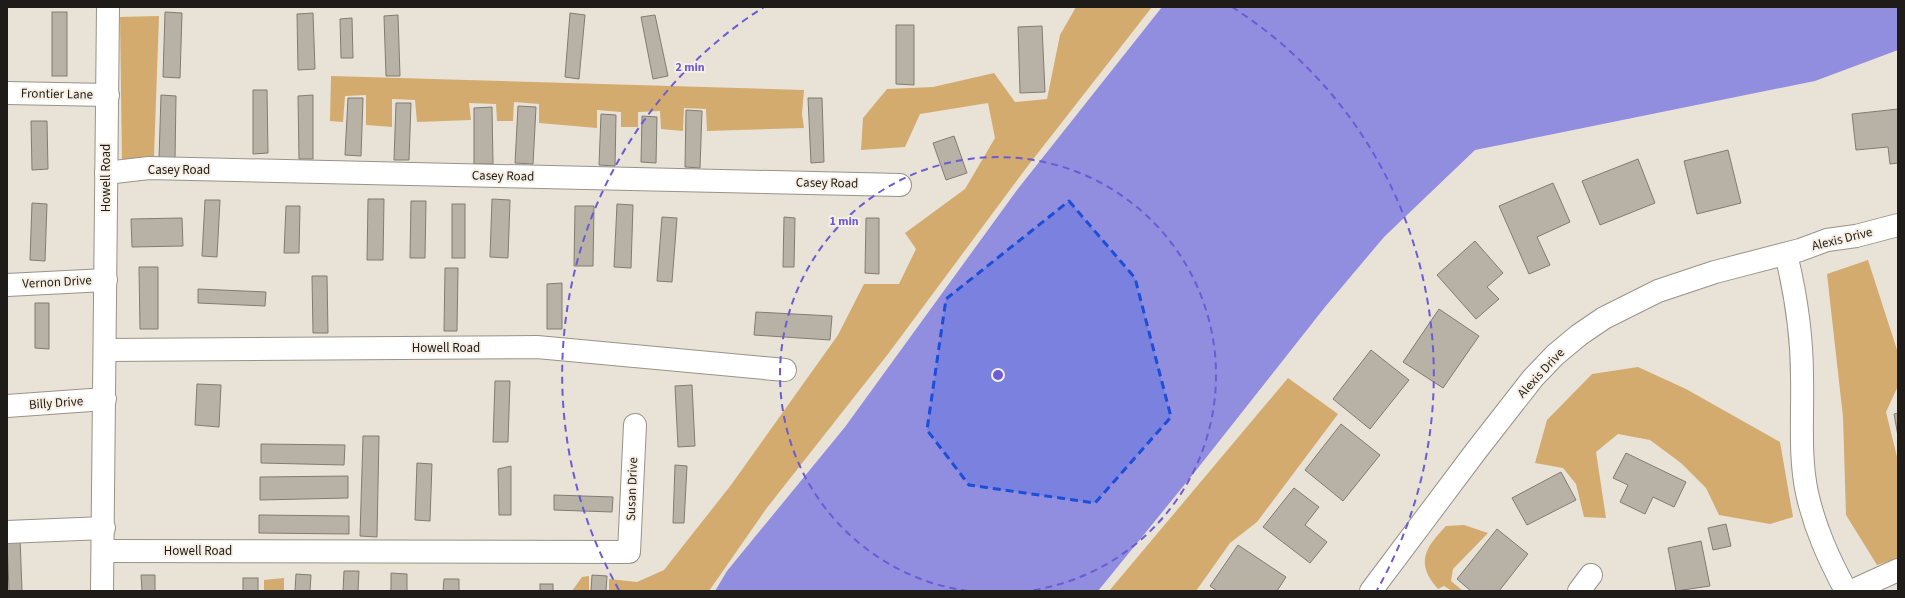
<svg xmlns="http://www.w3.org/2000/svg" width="1905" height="598" viewBox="0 0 1905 598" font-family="'Source Sans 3',sans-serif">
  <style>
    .green { fill: #d4ab6e }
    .water { fill: #918ee0 }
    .building { fill: #b8b1a6; stroke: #827b71 }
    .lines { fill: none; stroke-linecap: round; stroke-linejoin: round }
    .minor-casing { stroke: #999288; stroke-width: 24 }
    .minor { stroke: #fff; stroke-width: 22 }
    .marked { fill: #1d4ed8; fill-opacity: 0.2; stroke: #1d4ed8; stroke-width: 3; stroke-dasharray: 8 5; stroke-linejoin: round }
    .ring { fill: none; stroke: #6b5bd5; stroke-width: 2; stroke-dasharray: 7 5 }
    .labels { text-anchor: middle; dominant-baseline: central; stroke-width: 4; stroke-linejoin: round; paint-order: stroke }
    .street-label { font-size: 13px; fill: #1e1b18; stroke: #f7efe4 }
    .centre { fill: #6b5bd5; stroke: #f7efe4; stroke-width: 2 }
    .ring-label { font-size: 12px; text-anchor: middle; font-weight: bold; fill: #6b5bd5; stroke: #f7efe4; stroke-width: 4; stroke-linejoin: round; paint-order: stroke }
  </style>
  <rect width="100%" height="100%" fill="#e9e2d7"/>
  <!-- green -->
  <g class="green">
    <polygon points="1076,7 1152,7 1027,167 888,354 766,509 709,591 609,591 609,579 637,582 664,570 731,485 838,335 864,284 899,284 916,249 905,233 965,189 995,138 988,103 920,114 905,147 861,150 863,118 887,89 933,87 994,73 1015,102 1047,99 1060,35"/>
    <polygon points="159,16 154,156 122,165 120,17"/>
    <polygon points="331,76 804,90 802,114 804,128 707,131 706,109 684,108 683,131 661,129 660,111 638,112 638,127 621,127 621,112 597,110 597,128 539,123 539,104 514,102 513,121 497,121 496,104 469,103 471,120 417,122 415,100 392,99 392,127 366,125 366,95 345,96 343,122 330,121"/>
    <polygon points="1868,260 1898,353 1898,386 1886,412 1898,461 1898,558 1877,565 1846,515 1843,417 1827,274"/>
    <polygon points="1638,367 1686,389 1780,442 1793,517 1770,524 1719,515 1706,488 1681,463 1650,440 1618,434 1596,452 1606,518 1584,517 1576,484 1563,468 1535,463 1547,420 1592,374"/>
    <polygon points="1288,378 1338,414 1257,522 1230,543 1196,591 1109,591"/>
    <path d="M1464,525L1488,533L1453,569L1451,581L1463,591H1452L1444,586L1438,589C1415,563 1425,548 1446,526Z"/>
    <polygon points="589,576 589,591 572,591 582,577"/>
    <polygon points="284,578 284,591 264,591 264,580"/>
  </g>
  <!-- water -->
  <polygon class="water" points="1162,7 1898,7 1898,50 1815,81 1475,150 1384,237 1325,307 1194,473 1098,591 715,591 727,571 845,427 1017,190"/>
  <!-- building -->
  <g class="building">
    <rect x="52" y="12" width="15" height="64"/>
    <polygon points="165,12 182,13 180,78 163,77"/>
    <polygon points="313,13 315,69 298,70 297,14"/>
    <polygon points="570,13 585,15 579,79 565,77"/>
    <polygon points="398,15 400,76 386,76 384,16"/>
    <polygon points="655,15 668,76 653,79 641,17"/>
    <polygon points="352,18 353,58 341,58 340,19"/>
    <polygon points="896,25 914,25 914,85 896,84"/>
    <polygon points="1042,26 1045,92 1020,93 1018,27"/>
    <polygon points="253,90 267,90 268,153 253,154"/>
    <polygon points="161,95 176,96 175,159 159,159"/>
    <polygon points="313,95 313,159 299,159 298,96"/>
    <polygon points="348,98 363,98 361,156 345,155"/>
    <polygon points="808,98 822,98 824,162 811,163"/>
    <polygon points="396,103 411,103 409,160 394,160"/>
    <polygon points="518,106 536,107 533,164 515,163"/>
    <polygon points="492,107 493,164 474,164 474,108"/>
    <polygon points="1898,109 1898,163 1890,164 1888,147 1856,150 1852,114"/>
    <polygon points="686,110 702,111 700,168 685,167"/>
    <polygon points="601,114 616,115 615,166 599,165"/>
    <polygon points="642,116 657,117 656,163 641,162"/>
    <polygon points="31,121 47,121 48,169 32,170"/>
    <polygon points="954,136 967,173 946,180 933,143"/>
    <polygon points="1728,150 1741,203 1697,214 1684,161"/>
    <polygon points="1638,159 1655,203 1600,225 1582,181"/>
    <polygon points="1553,183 1570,222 1537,237 1550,265 1529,274 1499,206"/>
    <polygon points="368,199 384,199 383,260 367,260"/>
    <polygon points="492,199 510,200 508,258 490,257"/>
    <polygon points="205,200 220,200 217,257 202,256"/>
    <polygon points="411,201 426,201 425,258 410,258"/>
    <polygon points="32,203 47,204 45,261 30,260"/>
    <rect x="452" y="204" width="13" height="54"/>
    <polygon points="617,204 633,205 631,268 614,267"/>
    <polygon points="286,206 300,206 299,253 284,253"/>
    <polygon points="575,206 594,206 593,266 574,266"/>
    <polygon points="662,217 677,218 672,282 657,281"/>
    <polygon points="784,217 795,218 794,267 783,267"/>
    <polygon points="182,218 183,246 132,247 131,219"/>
    <polygon points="866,218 879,218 879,274 865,273"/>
    <polygon points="1475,241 1503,273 1487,287 1499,299 1476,319 1437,275"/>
    <polygon points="139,267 158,267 158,329 140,329"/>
    <polygon points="445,268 458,268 457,331 444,331"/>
    <polygon points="312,276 327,276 328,333 313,333"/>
    <polygon points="562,283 562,329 547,329 547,284"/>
    <polygon points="198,289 266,292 265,306 198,303"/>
    <polygon points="35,303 49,303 49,349 35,348"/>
    <polygon points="1439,309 1479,336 1443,388 1403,362"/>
    <polygon points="756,312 832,316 830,340 754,335"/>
    <polygon points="1371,350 1409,380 1370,429 1333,399"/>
    <polygon points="495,381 510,381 508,442 493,442"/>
    <polygon points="197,384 221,385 219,427 195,425"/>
    <polygon points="692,385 695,446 678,447 675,386"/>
    <polygon points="1898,413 1898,436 1894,414"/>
    <polygon points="1341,424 1380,455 1343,501 1305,470"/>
    <polygon points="363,436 379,436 377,537 360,536"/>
    <polygon points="261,444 345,445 344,465 261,463"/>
    <polygon points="1626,453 1686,482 1674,507 1653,497 1645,514 1620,502 1628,485 1613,478"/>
    <polygon points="417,463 432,464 430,521 415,520"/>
    <polygon points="675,465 687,466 684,523 673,523"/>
    <polygon points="511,466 511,515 499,515 498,469"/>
    <polygon points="1561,472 1576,500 1527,525 1512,498"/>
    <polygon points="348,476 348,498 260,500 260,477"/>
    <polygon points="1294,488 1319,507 1305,525 1327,542 1310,563 1263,527"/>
    <polygon points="554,495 613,497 612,512 554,510"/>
    <polygon points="259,515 349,516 349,534 259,533"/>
    <polygon points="1726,524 1731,546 1713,550 1708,528"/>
    <polygon points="1497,529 1528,554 1499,591 1471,591 1457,579"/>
    <polygon points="20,538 22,591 9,591 7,539"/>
    <polygon points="1701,541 1710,586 1676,591 1668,548"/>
    <polygon points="1238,545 1286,577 1277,591 1217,591 1210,586"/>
    <polygon points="344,571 359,571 358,591 343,591"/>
    <polygon points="391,573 407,574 407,591 391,591"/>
    <polygon points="296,574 311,575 310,591 295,591"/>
    <polygon points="141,575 155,575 155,591 142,591"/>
    <polygon points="592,575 607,576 606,591 591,591"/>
    <rect x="243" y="578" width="15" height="13"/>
    <polygon points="444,579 459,579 459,591 443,591"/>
    <rect x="540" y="584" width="13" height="7"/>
  </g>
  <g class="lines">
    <!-- minor casing -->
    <g class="minor-casing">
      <g id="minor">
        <polyline points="7,93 108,95"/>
        <polyline points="106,173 149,168 900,185"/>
        <path d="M1786,254C1796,295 1802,335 1802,377C1803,416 1799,455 1807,493C1815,529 1829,559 1846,591"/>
        <polyline points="7,285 106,280"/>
        <polyline points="106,350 537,347 785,370"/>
        <polyline points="7,406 105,399"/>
        <polyline points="7,532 104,528"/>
        <polyline points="103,551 629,552 635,425"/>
        <polyline points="102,591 108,7"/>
        <polyline points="1371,591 1476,451 1533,378 1555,355 1579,335 1604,318 1658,291 1715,272 1800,250 1827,240 1856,236 1898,225"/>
        <polyline points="1579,591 1591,575"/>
        <polyline points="1852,591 1898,570"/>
      </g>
    </g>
    <!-- minor -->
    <use href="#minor" class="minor"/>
  </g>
  <!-- marked area -->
  <path class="marked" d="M1069,201L1135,278L1171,417L1095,503L969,485L927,430L946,299Z"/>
  <!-- distance rings -->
  <g class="ring">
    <path d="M968 591A218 218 0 1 1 1028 591"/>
    <path d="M619 590A436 436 0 0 1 764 7M1232 7A436 436 0 0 1 1377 590"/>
  </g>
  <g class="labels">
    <!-- street labels -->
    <g class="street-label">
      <text transform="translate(57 94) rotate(1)">Frontier Lane</text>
      <text x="179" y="170">Casey Road</text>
      <text transform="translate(503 176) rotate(1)">Casey Road</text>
      <text transform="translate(106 178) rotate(-90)">Howell Road</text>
      <text transform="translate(827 183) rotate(1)">Casey Road</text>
      <text transform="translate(1842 239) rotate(-14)">Alexis Drive</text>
      <text transform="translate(57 282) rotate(-3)">Vernon Drive</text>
      <text x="446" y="348">Howell Road</text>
      <text transform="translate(1541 373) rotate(-47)">Alexis Drive</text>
      <text transform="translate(56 403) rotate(-4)">Billy Drive</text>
      <text transform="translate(632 489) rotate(-88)">Susan Drive</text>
      <text x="198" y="551">Howell Road</text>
    </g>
  </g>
  <circle cx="998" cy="375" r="6" class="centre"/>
  <g class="ring-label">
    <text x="690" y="71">2 min</text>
    <text x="844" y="225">1 min</text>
  </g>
  <!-- border -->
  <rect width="1905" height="598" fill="none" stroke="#1e1b18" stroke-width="16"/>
</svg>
